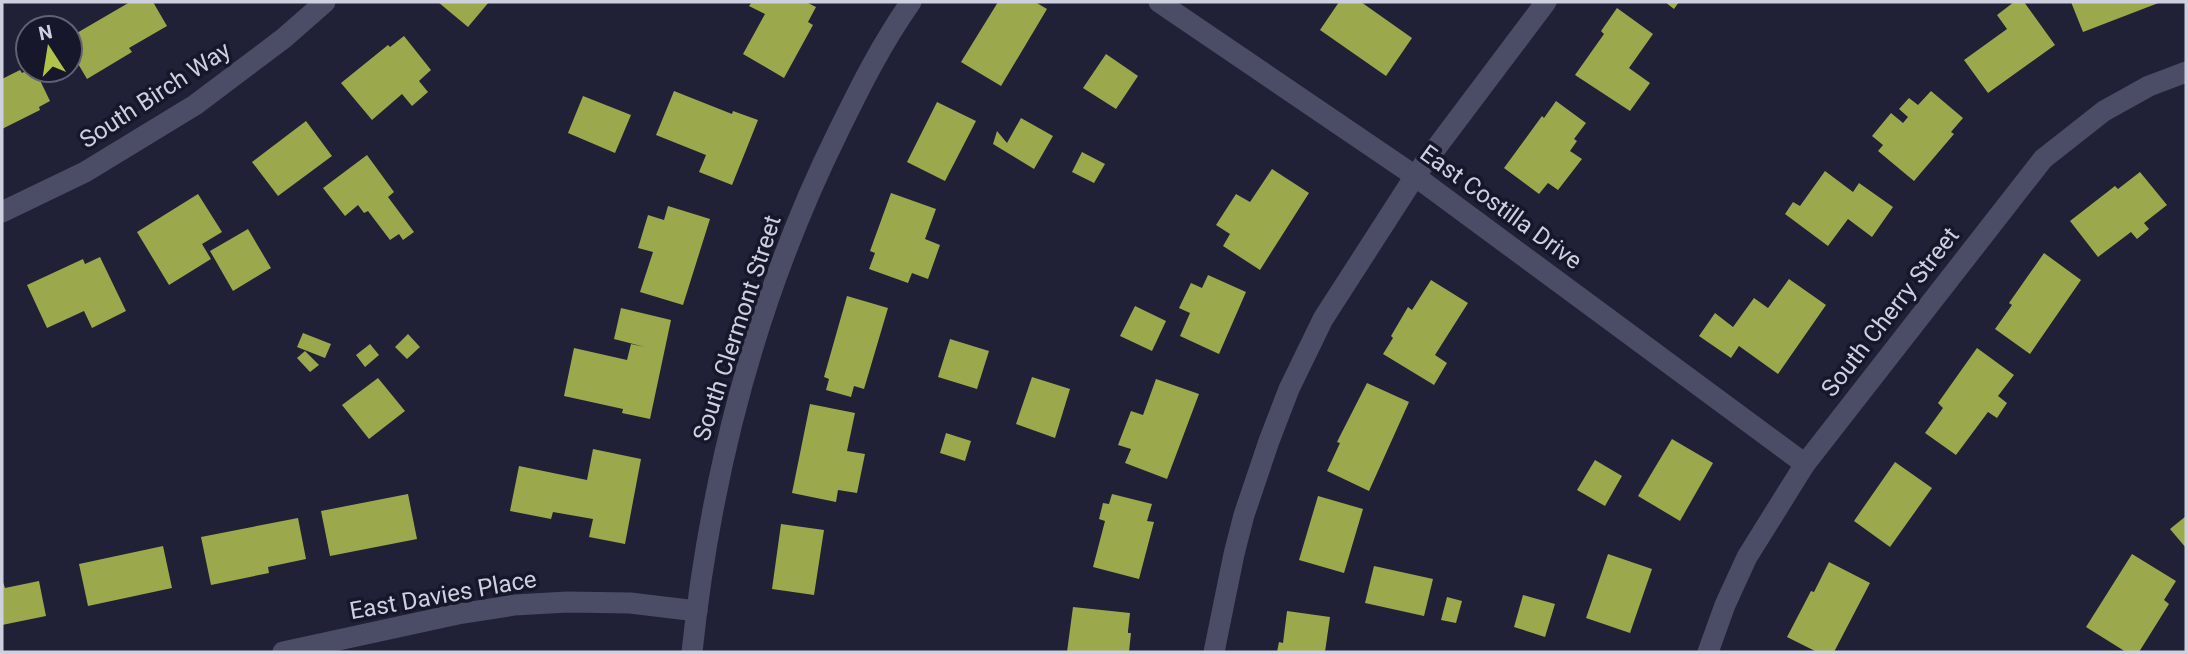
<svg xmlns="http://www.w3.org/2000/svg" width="2188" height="654" viewBox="0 0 2188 654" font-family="Roboto,sans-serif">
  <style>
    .building { fill: #9ba94c }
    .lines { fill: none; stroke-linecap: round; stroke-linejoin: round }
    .street { stroke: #4b4c65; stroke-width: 21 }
    .labels { text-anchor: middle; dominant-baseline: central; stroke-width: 7; stroke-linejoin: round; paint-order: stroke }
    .street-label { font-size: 24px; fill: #cfd0df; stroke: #17172c }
  </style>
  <rect width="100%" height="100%" fill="#202136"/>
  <!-- building -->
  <g class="building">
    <polygon points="130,2 153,2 167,26 129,48 132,52 87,79 70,50 70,37"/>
    <polygon points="438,2 489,2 468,27"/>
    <polygon points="752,2 806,2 816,7 808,22 813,25 784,78 743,54 765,14 749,6"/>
    <polygon points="998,2 1035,2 1047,9 1001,86 961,62"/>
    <polygon points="1339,2 1361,2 1412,38 1386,76 1320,30"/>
    <polygon points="1665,2 1679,2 1674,9"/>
    <polygon points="2014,2 2024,2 2055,45 1988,93 1964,60 2007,29 1997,15"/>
    <polygon points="2071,2 2161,2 2083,32"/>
    <polygon points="1617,8 1653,34 1629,68 1650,83 1630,111 1575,75 1604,34 1601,31"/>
    <polygon points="404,36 431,70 419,81 428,92 412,106 402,94 372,120 341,83 388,45 390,47"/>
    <polygon points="1106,54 1138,76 1116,109 1083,88"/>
    <polygon points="20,70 22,73 28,70 35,70 50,101 39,107 40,110 2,129 2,79"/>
    <polygon points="674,91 732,114 733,111 758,120 732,185 699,172 706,155 656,135"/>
    <polygon points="1931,91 1963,118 1951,132 1954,134 1914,181 1878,151 1883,145 1872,136 1891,113 1903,123 1908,117 1899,109 1909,98 1918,105"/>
    <polygon points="583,96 631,115 615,153 568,133"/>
    <polygon points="1556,101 1586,123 1574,139 1577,141 1570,151 1582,159 1558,190 1548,183 1539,194 1504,168 1542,116 1544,118"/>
    <polygon points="937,102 976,121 945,181 907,162"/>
    <polygon points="1021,118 1053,136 1034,169 993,144 997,131 1007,143"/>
    <polygon points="306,121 332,156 278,196 252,162"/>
    <polygon points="1082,152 1105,164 1094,183 1072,172"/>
    <polygon points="367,155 394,192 388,197 414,232 403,240 399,234 390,240 368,211 364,213 358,205 345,216 323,188"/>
    <polygon points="1272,169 1309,193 1260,270 1223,246 1230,234 1216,225 1236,194 1250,202"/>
    <polygon points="1825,171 1853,192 1859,183 1893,207 1872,237 1848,219 1828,246 1785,214 1793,202 1800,206"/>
    <polygon points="2140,172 2167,205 2144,223 2149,229 2137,239 2131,232 2098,257 2070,221 2115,186 2118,189"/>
    <polygon points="891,193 936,209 925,239 940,245 928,279 912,273 908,283 869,269 875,253 870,251"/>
    <polygon points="198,194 222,232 202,244 211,259 169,285 137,232"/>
    <polygon points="668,206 710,219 683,305 640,292 653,252 638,248 648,215 664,220"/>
    <polygon points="248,229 271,268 233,291 210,251"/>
    <polygon points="2044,253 2081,280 2030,354 1995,329 2012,305 2009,303"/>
    <polygon points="100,257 126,311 92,328 84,311 47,328 27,285 83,259 85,264"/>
    <polygon points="1208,275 1246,292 1219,354 1180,336 1190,313 1179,308 1191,283 1202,288"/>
    <polygon points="1789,279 1826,305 1778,374 1739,346 1731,358 1699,336 1715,313 1733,327 1754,298 1768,308"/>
    <polygon points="1431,280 1468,303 1435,355 1447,363 1434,385 1383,354 1393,338 1391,336 1408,307 1412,310"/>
    <polygon points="847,296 888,308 864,389 854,386 851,397 826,390 829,379 824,377"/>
    <polygon points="1135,306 1166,321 1152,351 1120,336"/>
    <polygon points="621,308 671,320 650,419 622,413 623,409 564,396 574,348 627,360 631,344 645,347 614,339"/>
    <polygon points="303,333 331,344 325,358 297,347"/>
    <polygon points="408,334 420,347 407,359 395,347"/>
    <polygon points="950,339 989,351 977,389 938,377"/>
    <polygon points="370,344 379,355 365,367 356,355"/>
    <polygon points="1977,348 2014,375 1998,396 2007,403 1997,418 1988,412 1956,455 1925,433 1943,408 1938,403"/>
    <polygon points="305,351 319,365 310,372 297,358"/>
    <polygon points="1032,377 1070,389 1055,438 1016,424"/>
    <polygon points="378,378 405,411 369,439 342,405"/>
    <polygon points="1156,379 1199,394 1167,479 1125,463 1131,449 1118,445 1131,411 1143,415"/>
    <polygon points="1367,383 1409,402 1369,491 1327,471 1340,443 1337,442 1340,436"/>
    <polygon points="810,404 855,413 847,451 865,454 857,493 838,490 836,502 792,493"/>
    <polygon points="946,433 971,441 965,461 940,453"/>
    <polygon points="1672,439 1713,463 1680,521 1638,496"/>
    <polygon points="593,449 641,459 625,544 589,537 593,519 553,512 551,519 510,511 519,466 587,480"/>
    <polygon points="1595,460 1622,476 1605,506 1577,490"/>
    <polygon points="1895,462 1932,488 1890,547 1854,521"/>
    <polygon points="408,494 417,539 330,556 321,511"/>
    <polygon points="1112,494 1152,504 1147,521 1154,522 1139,579 1093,567 1105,521 1099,519 1103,503 1109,504"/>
    <polygon points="1318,496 1363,509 1344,573 1299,560"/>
    <polygon points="2186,516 2186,548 2170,529"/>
    <polygon points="298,518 306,559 268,567 269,573 211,585 201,537"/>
    <polygon points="781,524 824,530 814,595 772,589"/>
    <polygon points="163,546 172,588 88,606 79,564"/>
    <polygon points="1608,554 1652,569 1630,633 1586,618"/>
    <polygon points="2132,554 2176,581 2164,600 2169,604 2139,652 2126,652 2086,627"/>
    <polygon points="1829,562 1870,583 1834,652 1817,652 1787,637 1811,591 1814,592"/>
    <polygon points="1374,566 1433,579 1424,616 1365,603"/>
    <polygon points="2,579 5,588 39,581 46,616 2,625"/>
    <polygon points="1523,595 1555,604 1545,637 1514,627"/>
    <polygon points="1447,597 1462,601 1456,623 1441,620"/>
    <polygon points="1073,607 1130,613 1128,631 1128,633 1131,633 1129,652 1067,652"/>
    <polygon points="1287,611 1330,617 1325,652 1277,652 1279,642 1283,643"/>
  </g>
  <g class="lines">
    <!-- street -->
    <g class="street">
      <polyline points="1159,2 1415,176 1805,464"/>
      <polyline points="2,212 85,172 195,105 284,38 325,2"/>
      <polyline points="283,652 458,614 515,605 567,602 630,603 697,611"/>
      <path d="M692,652C711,472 758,294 838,132C860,87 882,43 911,2"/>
      <polyline points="1214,652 1234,554 1244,515 1269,441 1289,389 1323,319 1415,176 1546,2"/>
      <polyline points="1708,652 1725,605 1747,557 1805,464 2043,159 2104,111 2149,86 2186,72"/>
    </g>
  </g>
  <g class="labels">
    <!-- street labels -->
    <g class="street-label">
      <text transform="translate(155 95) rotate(-33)">South Birch Way</text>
      <text transform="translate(1501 207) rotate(36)">East Costilla Drive</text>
      <text transform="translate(1890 312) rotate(-52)">South Cherry Street</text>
      <text transform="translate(737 328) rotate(-72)">South Clermont Street</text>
      <text transform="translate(443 595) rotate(-10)">East Davies Place</text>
    </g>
  </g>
  <!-- border -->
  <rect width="2188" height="654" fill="none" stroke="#cfd0df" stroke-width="7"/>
  <!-- north arrow -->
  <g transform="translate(49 49) rotate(348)"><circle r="33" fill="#17172c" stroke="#616174" stroke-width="2"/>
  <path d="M0-5L12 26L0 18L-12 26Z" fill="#b2c34c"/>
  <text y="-10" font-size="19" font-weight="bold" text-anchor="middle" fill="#cfd0df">N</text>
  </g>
</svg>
